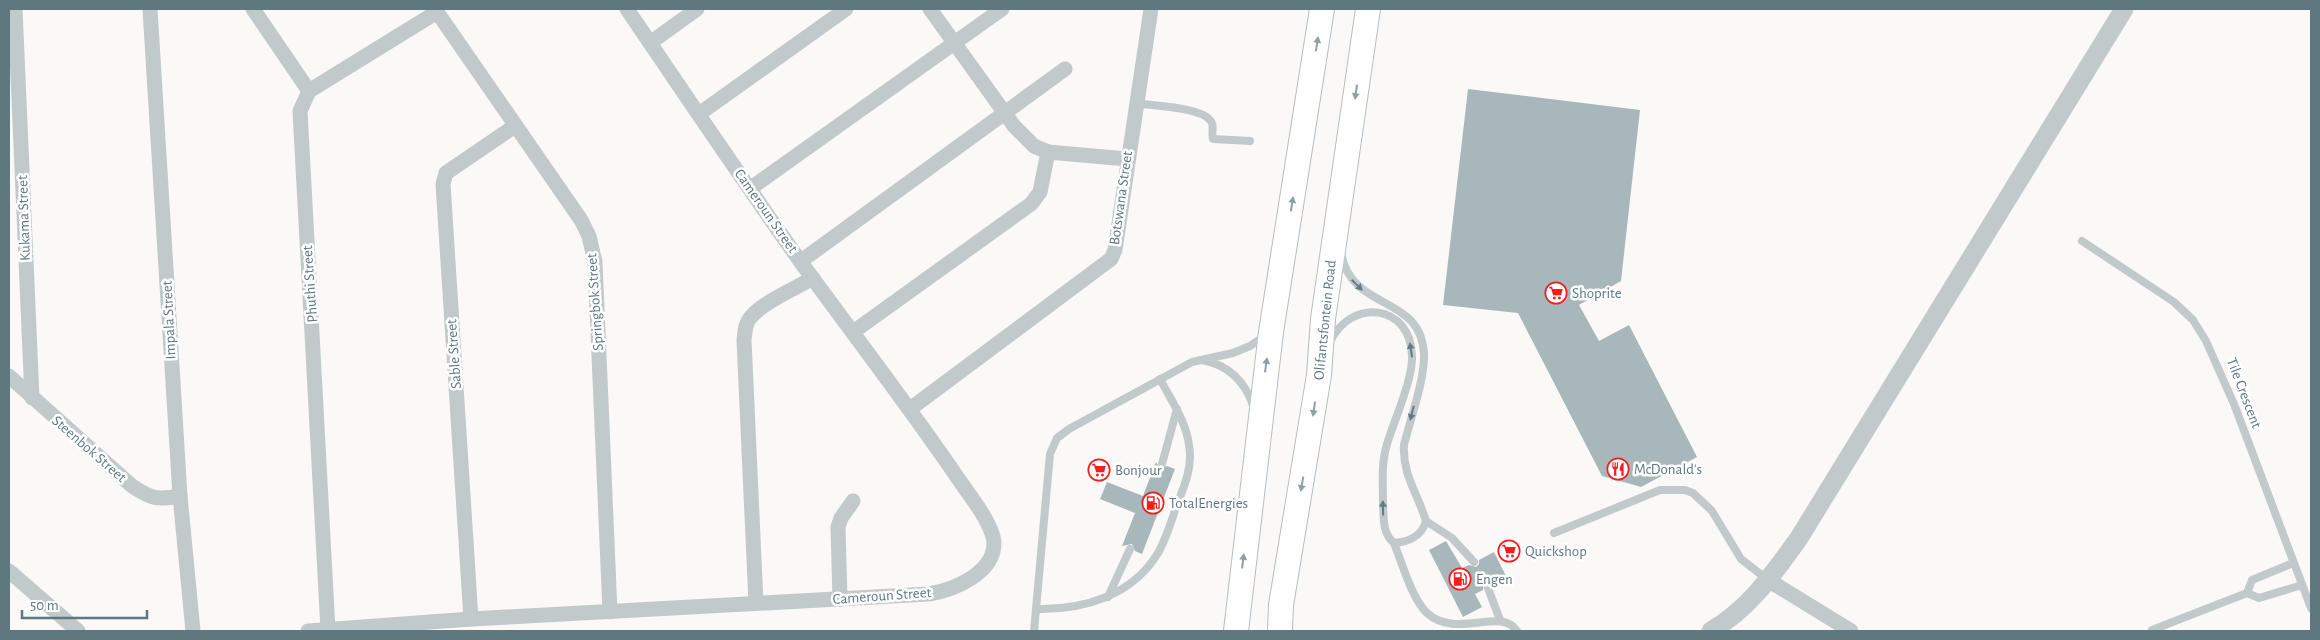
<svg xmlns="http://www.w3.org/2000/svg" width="2320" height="640" viewBox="0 0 2320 640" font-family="'Alegreya Sans',sans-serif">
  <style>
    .building { fill: #a8b7ba }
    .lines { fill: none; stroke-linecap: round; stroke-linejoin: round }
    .primary-casing { stroke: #b5bdc0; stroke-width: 26 }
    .service { stroke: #c2c9cb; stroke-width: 8 }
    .minor { stroke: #c2c9cb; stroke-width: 15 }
    .tertiary { stroke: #c2c9cb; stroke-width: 19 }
    .primary { stroke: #fff; stroke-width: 24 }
    .oneway { fill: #8ea0a5 }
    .oneway2 { fill: #637c83 }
    .labels { text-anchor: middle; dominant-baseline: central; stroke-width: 5; stroke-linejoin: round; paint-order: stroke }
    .street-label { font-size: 15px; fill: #5e787f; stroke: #fff }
    .poi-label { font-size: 15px; fill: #5e787f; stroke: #fff; text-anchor: start }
  </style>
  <rect width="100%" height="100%" fill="#faf9f7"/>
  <!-- building -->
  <g class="building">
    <polygon points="1468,89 1640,110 1621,281 1579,305 1599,341 1629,325 1697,457 1641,487 1602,476 1518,313 1443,305"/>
    <polygon points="1156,462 1160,469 1167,466 1175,469 1142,554 1135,551 1132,544 1122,546 1135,513 1100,499 1107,482 1143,496"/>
    <polygon points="1446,541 1462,568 1469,565 1476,567 1479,564 1479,560 1494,552 1507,578 1493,585 1488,582 1484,584 1483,590 1475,594 1482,607 1463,617 1429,550"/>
  </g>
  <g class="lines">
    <!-- primary casing -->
    <g class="primary-casing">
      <g id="primary">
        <polyline points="1236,631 1271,332 1322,9"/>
        <polyline points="1280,631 1281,605 1319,375 1323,319 1368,9"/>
      </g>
    </g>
    <!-- service -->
    <g class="service">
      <path d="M1136,103C1153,106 1199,107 1210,120C1215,124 1211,133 1213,139L1250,141"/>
      <polyline points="2082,241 2174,302 2193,320 2206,341 2234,404 2311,608"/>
      <path d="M1330,342C1351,297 1411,304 1412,356C1413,379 1394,421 1387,444C1381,464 1383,484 1383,504C1384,519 1382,533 1394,543C1408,542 1422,536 1426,521C1418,494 1402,474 1404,445C1410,420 1425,379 1424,354C1421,293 1352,313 1341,253"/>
      <path d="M1201,360C1228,364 1246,382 1254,408"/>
      <polyline points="1162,464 1177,409"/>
      <polyline points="1426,521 1452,538 1474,562"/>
      <polyline points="1554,533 1660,490 1685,490 1693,493 1712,511 1741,559 1768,580"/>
      <path d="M1394,543C1402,563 1412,599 1427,613C1457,640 1501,606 1517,631"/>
      <polyline points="1488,588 1500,620"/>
      <polyline points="2247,593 2252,580 2293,563"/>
      <polyline points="1108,597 1130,549"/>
      <path d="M1036,609C1083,610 1132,596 1158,553C1166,539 1171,523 1176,507C1184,487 1193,467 1189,445C1186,421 1171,400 1160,379"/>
      <polyline points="2152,630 2247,593 2259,598 2302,585"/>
      <polyline points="1034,631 1050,454 1057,438 1069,429 1192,362 1233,353 1250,346 1266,335"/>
    </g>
    <!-- minor -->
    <g class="minor">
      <polyline points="15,9 32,398"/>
      <polyline points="150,9 180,496 193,631"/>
      <polyline points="253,9 309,91"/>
      <polyline points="435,9 581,220 589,236 595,262 610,612"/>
      <polyline points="930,9 1014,126 1034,146 1048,152"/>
      <polyline points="650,43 697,9"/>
      <polyline points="699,114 846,9"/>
      <polyline points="751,188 1002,9"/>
      <polyline points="801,261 1065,69"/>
      <polyline points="853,332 1031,204 1040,192 1048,152 1127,159"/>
      <path d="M9,376L132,486C152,499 156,500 180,496"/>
      <polyline points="910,409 1111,259 1115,250 1151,9"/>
      <polyline points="9,571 78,631"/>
      <polyline points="1768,580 1851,631"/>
      <polyline points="840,599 838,527 841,518 853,501"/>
      <path d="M756,603L744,340C745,332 745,324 750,318C763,302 796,288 813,278"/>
      <polyline points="471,619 443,184 446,173 515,126"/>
      <polyline points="328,630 300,111 309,91 437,12"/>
      <path d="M308,631L471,619L929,594C954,590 995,573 994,542C992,521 965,490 953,471C904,400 851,331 800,261C741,178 684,93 627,9"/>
    </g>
    <!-- tertiary -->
    <path class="tertiary" d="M1711,631C1750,608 1773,574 1799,538L2124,9"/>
    <!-- primary -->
    <use href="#primary" class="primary"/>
  </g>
  <!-- one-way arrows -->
  <defs><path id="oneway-solid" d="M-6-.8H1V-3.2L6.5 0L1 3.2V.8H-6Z" transform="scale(1.25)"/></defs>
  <g class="oneway">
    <use href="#oneway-solid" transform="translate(1317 44) rotate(-81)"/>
    <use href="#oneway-solid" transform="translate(1356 92) rotate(98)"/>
    <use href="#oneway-solid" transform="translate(1292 204) rotate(-81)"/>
    <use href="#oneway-solid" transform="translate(1266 365) rotate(-82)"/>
    <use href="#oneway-solid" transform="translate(1314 409) rotate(98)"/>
    <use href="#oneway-solid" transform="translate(1302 484) rotate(100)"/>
    <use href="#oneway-solid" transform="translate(1243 561) rotate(-83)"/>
  </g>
  <g class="oneway2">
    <use href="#oneway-solid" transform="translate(1357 285) rotate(45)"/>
    <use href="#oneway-solid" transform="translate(1411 350) rotate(-98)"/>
    <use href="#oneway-solid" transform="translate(1412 413) rotate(104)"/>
    <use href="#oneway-solid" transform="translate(1383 508) rotate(-91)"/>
  </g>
  <!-- icons -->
  <defs>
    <g id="supermarket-ring" transform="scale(1.125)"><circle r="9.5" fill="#fff" stroke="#f21e1f" stroke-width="1.5"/><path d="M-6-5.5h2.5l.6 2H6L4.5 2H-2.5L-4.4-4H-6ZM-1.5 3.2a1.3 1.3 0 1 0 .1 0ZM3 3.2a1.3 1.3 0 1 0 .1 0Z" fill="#f21e1f"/></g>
    <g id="restaurant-ring" transform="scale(1.125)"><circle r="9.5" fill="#fff" stroke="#f21e1f" stroke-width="1.5"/><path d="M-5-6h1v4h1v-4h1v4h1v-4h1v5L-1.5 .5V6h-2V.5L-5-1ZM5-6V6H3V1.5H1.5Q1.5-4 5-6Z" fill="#f21e1f"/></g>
    <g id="fuel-ring" transform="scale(1.125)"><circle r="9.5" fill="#fff" stroke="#f21e1f" stroke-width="1.5"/><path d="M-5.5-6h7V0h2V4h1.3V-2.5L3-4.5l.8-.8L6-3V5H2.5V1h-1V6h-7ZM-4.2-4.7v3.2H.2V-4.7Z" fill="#f21e1f"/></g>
  </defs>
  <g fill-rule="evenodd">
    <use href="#supermarket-ring" x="1556" y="293"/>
    <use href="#restaurant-ring" x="1618" y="469"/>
    <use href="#supermarket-ring" x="1099" y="470"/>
    <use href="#fuel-ring" x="1153" y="503"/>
    <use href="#supermarket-ring" x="1509" y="551"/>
    <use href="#fuel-ring" x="1460" y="579"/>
  </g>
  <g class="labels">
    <!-- street labels -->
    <g class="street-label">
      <text transform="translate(1121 198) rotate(-82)">Botswana Street</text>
      <text transform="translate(766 211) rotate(55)">Cameroun Street</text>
      <text transform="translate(24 218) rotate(-92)">Kukama Street</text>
      <text transform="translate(310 284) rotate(-94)">Phuthi Street</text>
      <text transform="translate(595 302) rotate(-94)">Springbok Street</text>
      <text transform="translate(169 320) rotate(-93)">Impala Street</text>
      <text transform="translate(1325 320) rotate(-84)">Olifantsfontein Road</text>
      <text transform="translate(454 354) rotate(-94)">Sable Street</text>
      <text transform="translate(2244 393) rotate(69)">Tile Crescent</text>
      <text transform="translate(89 449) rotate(41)">Steenbok Street</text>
      <text transform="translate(882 596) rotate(-4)">Cameroun Street</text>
    </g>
    <!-- poi labels -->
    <g class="poi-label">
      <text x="1572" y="293">Shoprite</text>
      <text x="1634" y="469">McDonald's</text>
      <text x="1115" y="470">Bonjour</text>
      <text x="1169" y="503">TotalEnergies</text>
      <text x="1525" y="551">Quickshop</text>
      <text x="1476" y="579">Engen</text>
    </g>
  </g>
  <!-- border -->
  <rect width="2320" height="640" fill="none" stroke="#5e787f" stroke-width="20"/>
  <!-- scale -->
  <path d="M22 610v8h125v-8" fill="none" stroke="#5e787f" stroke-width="2.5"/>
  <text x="30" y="610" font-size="15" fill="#5e787f" stroke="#ffffff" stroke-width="4" paint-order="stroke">50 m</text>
</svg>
